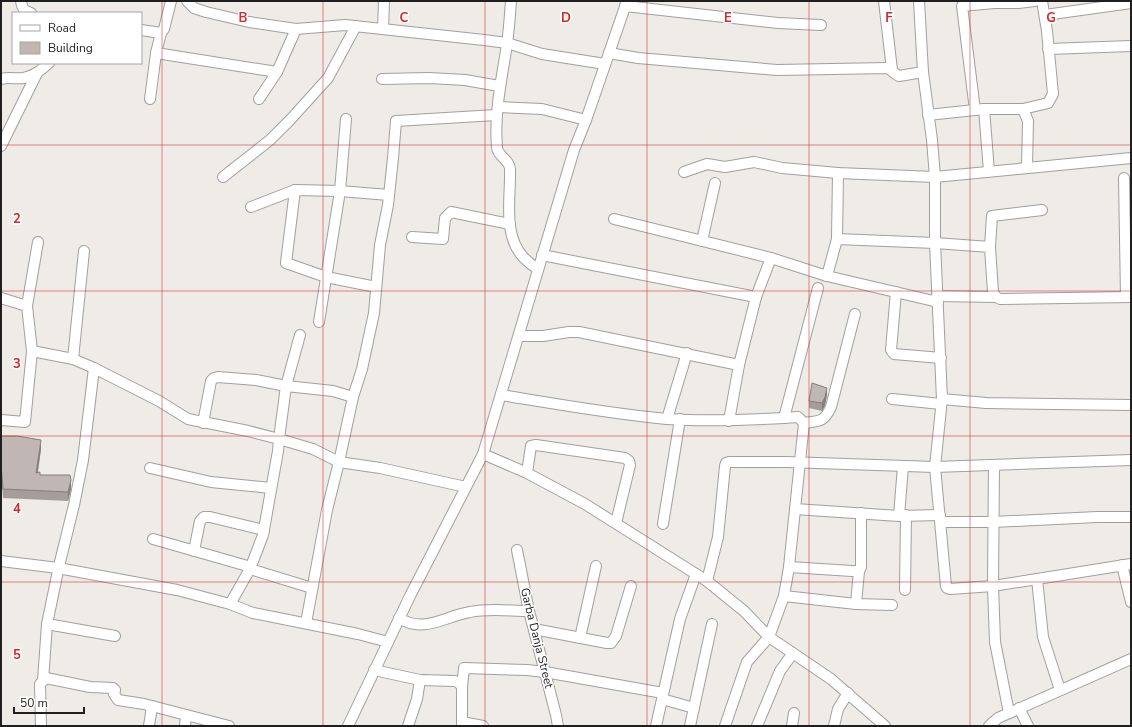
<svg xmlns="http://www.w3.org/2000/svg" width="1132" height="727" viewBox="0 0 1132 727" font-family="'Nunito Sans',sans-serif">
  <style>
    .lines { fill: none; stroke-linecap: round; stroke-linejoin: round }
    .minor-casing { stroke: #a0a0a0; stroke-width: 12 }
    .minor { stroke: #fff; stroke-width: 10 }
    .wall { fill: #a59d9a }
    .shaded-wall { fill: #867f7d }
    .building { fill: #c0b6b3; stroke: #867f7d }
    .grid { fill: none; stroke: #d62828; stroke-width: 1; stroke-opacity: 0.55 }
    .labels { text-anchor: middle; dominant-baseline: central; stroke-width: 3; stroke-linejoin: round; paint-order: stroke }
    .street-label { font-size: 12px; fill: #1f1f1f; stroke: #fff }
    .grid-label { font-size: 13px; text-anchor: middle; font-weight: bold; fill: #d62828; stroke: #fff; stroke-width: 3; stroke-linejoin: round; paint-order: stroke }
  </style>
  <rect width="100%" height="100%" fill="#efebe6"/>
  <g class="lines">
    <!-- minor casing -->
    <g class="minor-casing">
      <g id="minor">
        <path d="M21,1C22,8 24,11 31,13"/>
        <polyline points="187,1 194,8 206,12 249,22 296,29 345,25 484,40 507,43 542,54 605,64"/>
        <path d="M511,1C510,15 509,30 507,44C502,78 494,111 497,147C497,156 510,160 510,169C511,198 502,235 524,258C528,262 533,266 538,269"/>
        <polyline points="884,1 892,70"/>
        <polyline points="919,1 923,72 932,140 935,177 935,243 942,399 935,467 946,586 947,588 950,589 993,586 1131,564"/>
        <polyline points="625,6 778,23 821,25"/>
        <polyline points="1045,15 1131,3"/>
        <polyline points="383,29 384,1"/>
        <polyline points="141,30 161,33 164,29 171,1"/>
        <polyline points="1048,49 1131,46"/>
        <polyline points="156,53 277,72"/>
        <path d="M609,53L638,58L777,70L888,68C892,70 894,74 899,76L923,72"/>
        <path d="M1,79C9,77 16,79 24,78C34,76 41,70 49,63"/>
        <polyline points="382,79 429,78 465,80 499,86"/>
        <polyline points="150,99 156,53 161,33"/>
        <polyline points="259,99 277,72 296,29"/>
        <polyline points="498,107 542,109 586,120"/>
        <polyline points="984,109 989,171"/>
        <polyline points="1023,109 1028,121 1027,167"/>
        <polyline points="975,110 962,6 994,3 1018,3 1035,1"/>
        <polyline points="928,115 984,109 1023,109 1048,103 1053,94 1047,31 1042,1"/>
        <polyline points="1,146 37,73"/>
        <polyline points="684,172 707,164 725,167 754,162 782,168 838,173 935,177 1131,158"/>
        <polyline points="223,177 270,140 290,120 328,78 356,26"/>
        <polyline points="1124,178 1126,297"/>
        <polyline points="295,190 286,263 326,277 376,287"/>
        <polyline points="251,207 295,190 340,191 389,195"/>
        <polyline points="614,219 771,258"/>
        <polyline points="412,237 443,239 445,218 451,212 510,224"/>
        <polyline points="837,239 838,173"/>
        <polyline points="702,241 715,183"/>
        <polyline points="990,247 992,216 1042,210"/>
        <polyline points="542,255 756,297"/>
        <polyline points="827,276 938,302"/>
        <polyline points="896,292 891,350 894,354 941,358"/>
        <polyline points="937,296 996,297"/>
        <polyline points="1,298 27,306 32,351"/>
        <polyline points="27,306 38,242"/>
        <polyline points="319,322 340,191 346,119"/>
        <polyline points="300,335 286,386 279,439 313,449 339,462 380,468 466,487"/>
        <polyline points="519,336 543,336 569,332 579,332 739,365 756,297 771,258 827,276 837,239 935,243 990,247 993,292 996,297 1000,299 1131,297"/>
        <polyline points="73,359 84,251"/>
        <path d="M501,395C556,404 611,414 667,419C711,422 754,420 798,417L804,423L789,567L784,596L769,637L747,662L725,726"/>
        <polyline points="892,399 941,404"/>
        <polyline points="942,399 986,403 1131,405"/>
        <polyline points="784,418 818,288"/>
        <polyline points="667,419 687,353"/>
        <polyline points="1,420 25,422 32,351 73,359 94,368 159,401 188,419 248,431 279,439 278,451 263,535 250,569 230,604"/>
        <polyline points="729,421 739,365"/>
        <polyline points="203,423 211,381 214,378 218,377 256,380 286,386 333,391 353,397"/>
        <path d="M804,423C820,421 824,422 831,407L855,314"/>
        <polyline points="483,454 527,473 585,504 707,581 744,611 769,637 831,679 885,726"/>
        <polyline points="994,465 993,586 995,642 1009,713"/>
        <polyline points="150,468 211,482 271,488"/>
        <polyline points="527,473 531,446 536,445 625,458 629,461 630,465 616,523"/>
        <polyline points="795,509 899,516 903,466"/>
        <polyline points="899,516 940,515"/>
        <polyline points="941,522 993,522 1097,517 1131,517"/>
        <polyline points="663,524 680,419"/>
        <polyline points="153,539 251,567"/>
        <polyline points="517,550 529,611 556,715 558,726"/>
        <polyline points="194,551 200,521 204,517 210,517 264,530"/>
        <polyline points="1,561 58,568 177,590 230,604 253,613 358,634 388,642"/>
        <polyline points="1122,565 1131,602"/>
        <polyline points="789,567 852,571 859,571 861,567 861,513"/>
        <polyline points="250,569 312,588"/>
        <polyline points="1037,579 1043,637 1060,690"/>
        <polyline points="707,581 718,537 725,466 726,463 729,462 787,462 935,467 1131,460"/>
        <polyline points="905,590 906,515"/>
        <polyline points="784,596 856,604 892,605"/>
        <polyline points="856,604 859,571"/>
        <path d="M399,618C424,634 445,616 470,612C489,608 510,611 529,611"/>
        <polyline points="306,623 327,510 339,462 353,397 362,369 374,313 380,245 388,205 393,158 396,121 496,115"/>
        <polyline points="47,624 115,636"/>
        <polyline points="534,629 607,643 611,643 616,636 631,586"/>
        <polyline points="580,638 596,566"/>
        <polyline points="374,670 420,680 455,681 459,683 462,687"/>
        <polyline points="43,681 47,624 59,566 74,505 83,460 94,368"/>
        <polyline points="662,699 694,708"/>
        <polyline points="1019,708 1028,726"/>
        <polyline points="462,722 483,726"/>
        <polyline points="41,726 40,684 46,678 90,687 113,688 115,690 114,694 118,700 144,704 229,726"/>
        <polyline points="149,726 152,706"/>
        <polyline points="185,726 186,715"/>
        <polyline points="348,726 410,596 483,454 574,150 586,120 627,1"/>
        <polyline points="408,726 417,699 420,680"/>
        <polyline points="462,726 462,687 464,668 527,670 545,672 663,693"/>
        <polyline points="656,726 680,619 696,574"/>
        <polyline points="690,726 712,624"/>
        <polyline points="757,726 780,671 793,653"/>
        <polyline points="792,726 794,713"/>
        <polyline points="834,726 838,709 848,693"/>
        <polyline points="989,726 998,718 1131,659"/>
      </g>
    </g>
    <!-- minor -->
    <use href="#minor" class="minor"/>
  </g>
  <!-- wall -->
  <g class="wall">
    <polygon points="827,395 825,405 822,411 809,408 809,401"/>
    <polygon points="1,436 41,449 38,473 40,475 71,489 68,501 3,498 1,473"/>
  </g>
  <!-- shaded-wall -->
  <g class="shaded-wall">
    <polygon points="827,388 827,395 825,405 822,411 822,403"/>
    <polygon points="41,440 41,449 36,482 36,473"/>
    <polygon points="71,480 71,489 68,501 68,492"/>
  </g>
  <!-- building -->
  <g class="building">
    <polygon points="812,383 827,388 825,397 822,403 809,401"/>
    <polygon points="1,436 17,436 41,440 36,473 40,472 40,475 70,475 71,480 68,492 3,489 1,464"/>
  </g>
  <!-- grid -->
  <path class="grid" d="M162,1V726M323,1V726M485,1V726M647,1V726M809,1V726M970,1V726M1,145H1131M1,291H1131M1,436H1131M1,582H1131"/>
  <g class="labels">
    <!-- street labels -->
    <g class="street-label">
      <text transform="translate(537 638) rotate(76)">Garba Danja Street</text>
    </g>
  </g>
  <g class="grid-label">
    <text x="243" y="22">B</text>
    <text x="404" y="22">C</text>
    <text x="566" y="22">D</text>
    <text x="728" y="22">E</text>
    <text x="889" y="22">F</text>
    <text x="1051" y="22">G</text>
    <text x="17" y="223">2</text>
    <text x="17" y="368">3</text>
    <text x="17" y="513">4</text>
    <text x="17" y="659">5</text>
  </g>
  <!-- border -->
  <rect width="1132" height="727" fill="none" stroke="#1f1f1f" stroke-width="4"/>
  <!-- legend -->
  <rect x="12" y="12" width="130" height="52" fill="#ffffff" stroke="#a5a5a5"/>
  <rect x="20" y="25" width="20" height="6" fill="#ffffff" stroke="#a5a5a5"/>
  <text x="48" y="32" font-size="12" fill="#1f1f1f">Road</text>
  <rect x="20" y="42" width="20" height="12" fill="#c0b6b3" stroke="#a5a5a5"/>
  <text x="48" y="52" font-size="12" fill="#1f1f1f">Building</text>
  <!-- scale -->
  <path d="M14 707v6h70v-6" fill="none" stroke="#1f1f1f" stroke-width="2"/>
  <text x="20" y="707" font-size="12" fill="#1f1f1f" stroke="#ffffff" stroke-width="3" paint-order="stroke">50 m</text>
</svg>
